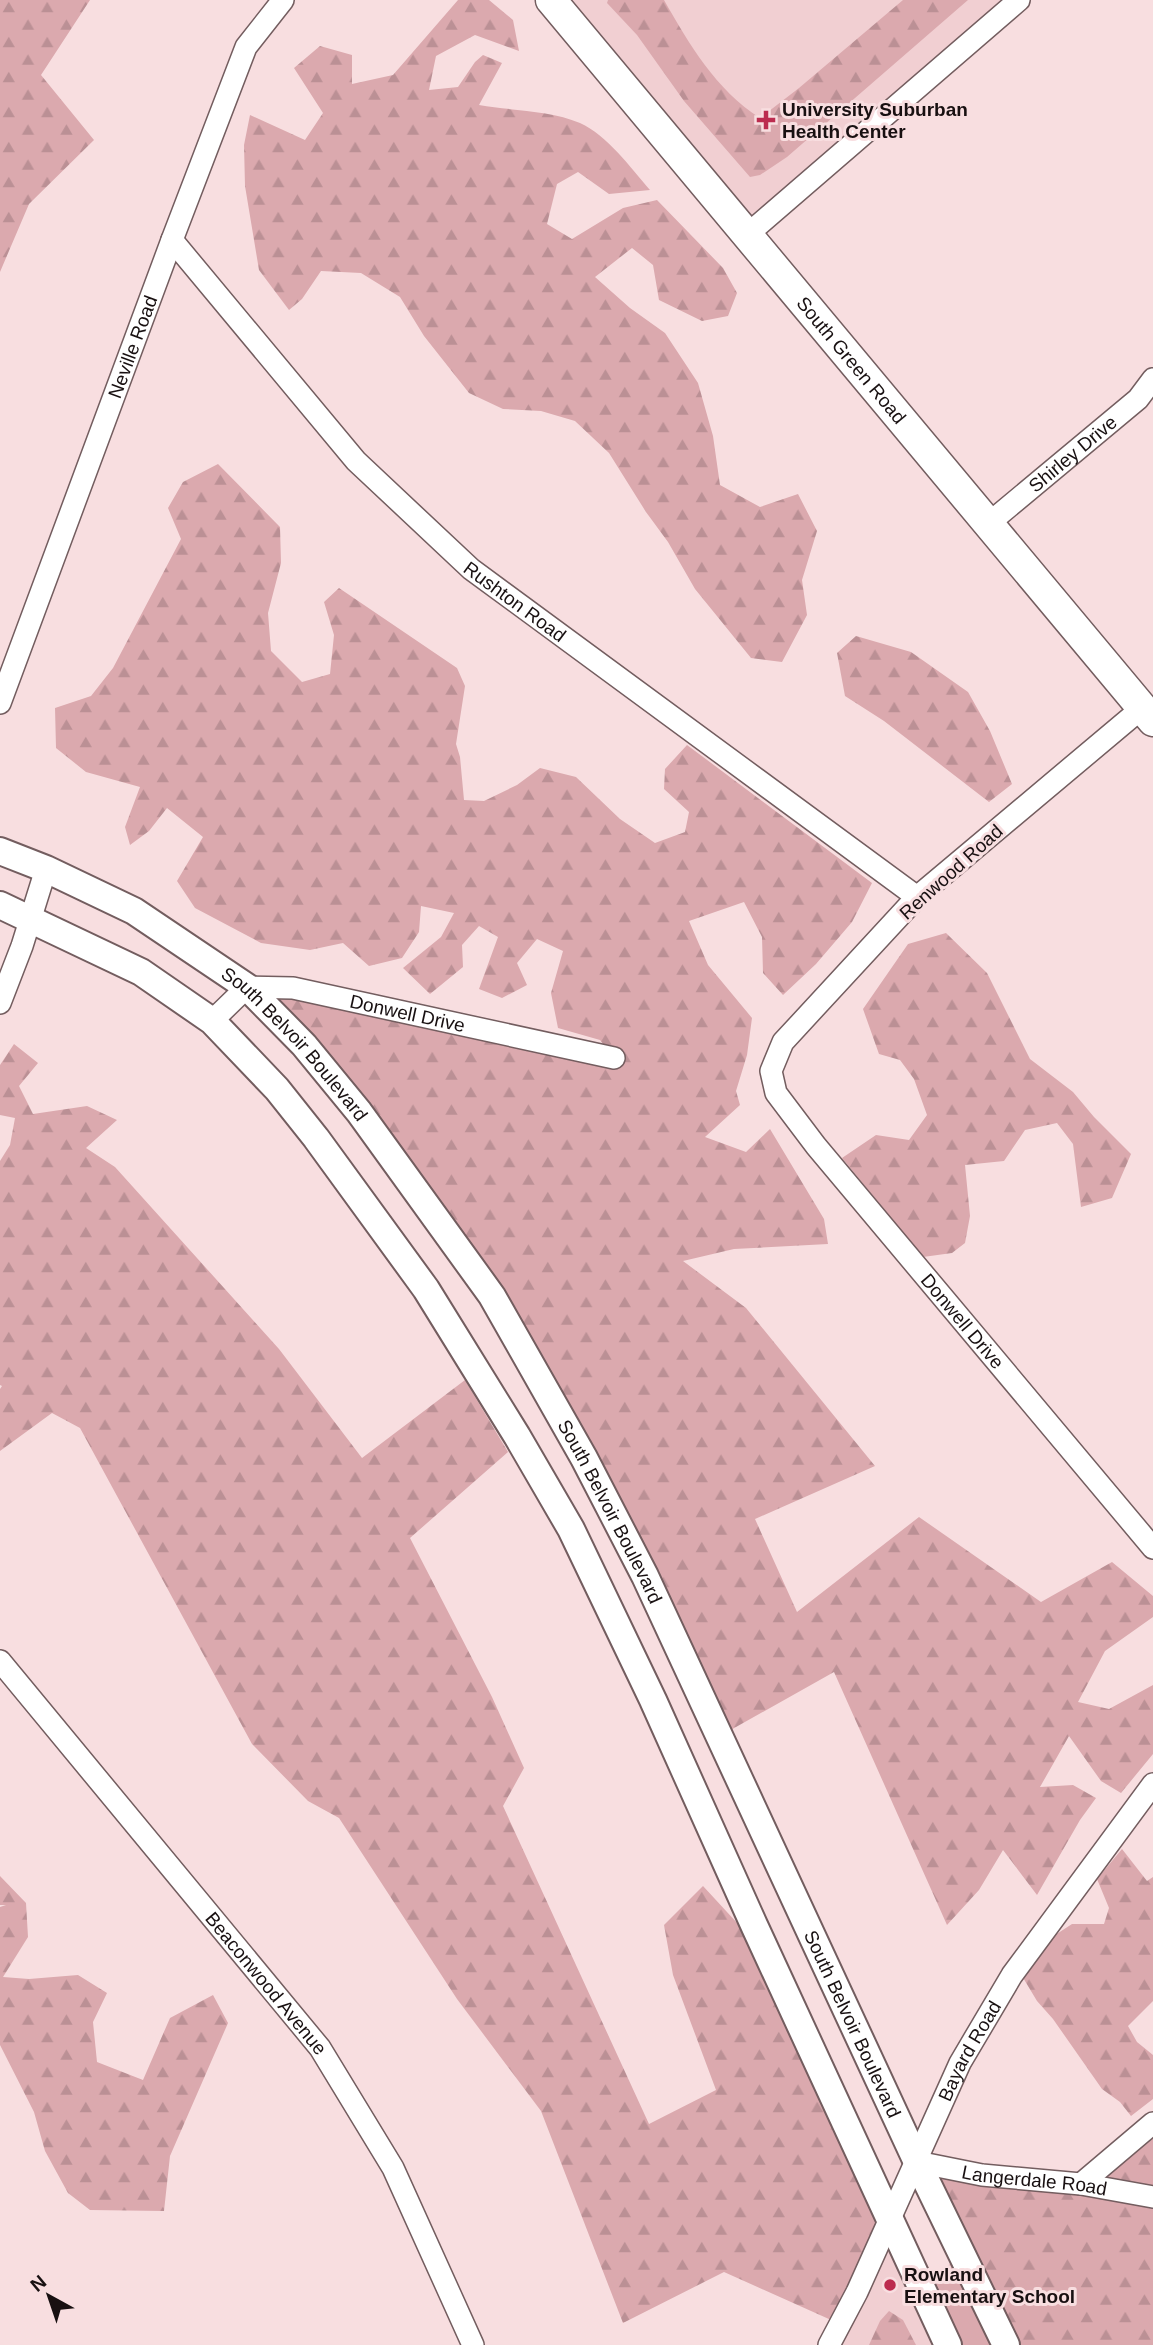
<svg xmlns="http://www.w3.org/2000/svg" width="1153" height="2345" viewBox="0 0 1153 2345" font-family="Arial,sans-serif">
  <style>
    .built { fill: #f1cfd2 }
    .grass { fill: #dba9ae }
    .forest { fill: url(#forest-firs) }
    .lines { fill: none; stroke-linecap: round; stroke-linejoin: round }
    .minor-casing { stroke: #735d5f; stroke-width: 24 }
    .tertiary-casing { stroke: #735d5f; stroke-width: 30 }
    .secondary-casing { stroke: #735d5f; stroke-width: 33 }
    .minor { stroke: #fff; stroke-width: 21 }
    .tertiary { stroke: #fff; stroke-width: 26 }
    .secondary { stroke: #fff; stroke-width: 30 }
    .poi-dot { fill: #bc2c4f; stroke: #f8dee0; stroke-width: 2.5 }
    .labels { text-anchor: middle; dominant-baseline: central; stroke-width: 6; stroke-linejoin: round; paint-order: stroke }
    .poi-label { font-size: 19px; font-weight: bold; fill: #181011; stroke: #f8dee0; text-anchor: start }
    .street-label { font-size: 19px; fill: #181011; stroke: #f8dee0 }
  </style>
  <defs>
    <pattern id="forest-firs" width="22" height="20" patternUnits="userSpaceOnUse" patternTransform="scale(1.75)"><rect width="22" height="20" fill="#dba9ae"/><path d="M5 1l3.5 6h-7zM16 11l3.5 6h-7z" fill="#bb9095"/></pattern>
  </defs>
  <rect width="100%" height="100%" fill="#f8dee0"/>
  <!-- built -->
  <g class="built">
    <polygon points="551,0 1019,0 748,234"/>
    <polygon points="890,2217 948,2345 829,2345"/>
  </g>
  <!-- grass -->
  <polygon class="grass" points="952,2263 993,2345 962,2345 929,2284 928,2277"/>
  <!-- forest -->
  <g class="forest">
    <polygon points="0,0 90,0 41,75 94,140 29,204 0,272"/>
    <path d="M458,0H489L513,20L519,51L475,35L436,56L429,90L458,87L475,62L483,55L502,63L479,105C512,111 550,110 580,123C607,135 631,168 650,190L609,194L578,172L557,184L547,224L572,239L623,208L657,200L723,268L737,293L728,316L702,321L659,300L653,265L632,248L595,277L630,308L665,333L698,383L713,436L720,485L760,507L798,494L817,531L802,580L807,615L782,662L751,658L695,589L668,542L646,512L609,453L575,421L541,411L503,409L469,393L424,336L400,297L361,273L321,271L302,299L289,310L259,270L245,186L244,145L250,115L305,140L323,113L294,68L320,46L352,55V84L393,75Z"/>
    <path d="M608,0H664C689,44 716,90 760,118L799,88L903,0H968L787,157L760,175L750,177L684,101L637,35L607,3Z"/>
    <polygon points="218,464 280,527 281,563 268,613 271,651 302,682 330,674 334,635 324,602 339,588 457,668 465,686 456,744 460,757 464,800 484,801 517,785 540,768 576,777 620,819 655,843 685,832 689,812 664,789 665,769 687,745 872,883 852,922 816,964 783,995 763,973 762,937 744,902 689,921 708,965 752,1018 747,1055 736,1091 740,1105 705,1137 746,1152 770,1129 824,1219 828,1244 734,1249 683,1261 746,1308 875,1466 755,1519 797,1612 919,1517 1041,1602 1112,1562 1153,1596 1153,1617 1105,1651 1078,1702 1109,1709 1153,1685 1153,1754 1121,1793 1101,1781 1069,1736 1040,1787 1073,1785 1096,1798 1080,1820 1037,1895 1003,1850 979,1890 947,1925 834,1672 720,1736 492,1296 247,987 613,1057 600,1040 558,1028 551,993 563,951 537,939 517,963 527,985 502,998 479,989 498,937 479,926 462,945 463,967 430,994 403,968 441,937 454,913 421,906 419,932 402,958 369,966 343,943 310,950 261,943 195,908 177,881 203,837 167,808 149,831 130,845 125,827 140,787 86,772 56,748 55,708 91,696 113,668 181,539 168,508 183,482"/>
    <polygon points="856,636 911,652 968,692 990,731 1012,784 989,802 884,721 845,696 837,653"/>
    <polygon points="946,933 987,973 1030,1059 1073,1092 1094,1117 1131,1154 1112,1198 1081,1207 1073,1144 1057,1123 1025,1130 1004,1161 965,1165 970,1216 965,1243 952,1253 923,1257 842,1158 876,1135 909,1140 927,1115 914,1079 900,1060 879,1054 863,1009 908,944"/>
    <polygon points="14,1044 38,1063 19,1086 33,1114 87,1106 117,1120 86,1148 115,1167 279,1349 362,1458 465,1380 508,1452 410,1538 492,1697 524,1768 503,1806 649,2124 716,2090 673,1975 664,1925 703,1886 739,1925 809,2042 890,2217 840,2324 724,2272 623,2323 541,2111 457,1999 339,1818 308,1801 252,1744 80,1428 52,1413 0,1451 0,1389 2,1386 0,1385 0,1161 10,1145 15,1118 0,1115 0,1065"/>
    <polygon points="1122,1849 1147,1881 1153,1877 1153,2001 1128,2026 1137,2042 1153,2055 1153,2099 1131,2116 1120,2102 1102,2089 1053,2019 1037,2001 1022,1976 1049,1939 1072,1924 1104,1924 1109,1908 1097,1879"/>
    <polygon points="0,1876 26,1903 28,1937 3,1977 29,1979 78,1975 107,1993 93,2022 97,2062 143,2080 170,2018 213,1995 228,2023 170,2156 164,2211 90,2210 68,2193 45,2151 34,2112 0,2045 0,1907 6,1905 0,1905"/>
    <polygon points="1153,2123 1153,2345 1006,2345 917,2162 1081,2184"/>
    <polygon points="889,2311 903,2320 916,2345 869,2345 880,2321"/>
  </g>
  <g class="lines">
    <!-- minor casing -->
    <g class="minor-casing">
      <g id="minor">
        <polyline points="748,234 1019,0"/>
        <path id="s1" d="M172,240L356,461L471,569L917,897"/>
        <path id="s2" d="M988,524L1138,399L1153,379"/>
        <path id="s3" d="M0,703L172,240L246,47L283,0"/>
        <path id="s4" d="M1142,708L917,897L783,1042L771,1071L776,1093L816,1146L1153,1548"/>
        <polyline points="0,1003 22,946 46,869"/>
        <path id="s5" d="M212,1021L247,987L293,988L614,1058"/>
        <path id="s6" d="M0,1661L320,2048L393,2168L473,2345"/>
        <path id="s7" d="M917,2162L982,2175L1081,2184L1153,2197"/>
        <polyline points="1081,2184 1153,2123"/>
        <path id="s8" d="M829,2345L857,2292L960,2063L1012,1975L1153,1784"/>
      </g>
    </g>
    <!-- tertiary casing -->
    <g class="tertiary-casing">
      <g id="tertiary">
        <path id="s9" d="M0,851L46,869L134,911L247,987L304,1045L359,1112L492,1296L584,1458L645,1576L917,2162L1006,2345"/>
        <polyline points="0,905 141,972 212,1021 277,1089 316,1138 426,1289 517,1436 571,1529 653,1700 754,1925 948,2345"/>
      </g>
    </g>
    <!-- secondary casing -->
    <g class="secondary-casing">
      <g id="secondary">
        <path id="s10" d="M551,0L1153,721"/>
      </g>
    </g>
    <!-- minor -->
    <use href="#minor" class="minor"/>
    <!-- tertiary -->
    <use href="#tertiary" class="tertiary"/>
    <!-- secondary -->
    <use href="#secondary" class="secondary"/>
  </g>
  <!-- markers -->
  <g class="poi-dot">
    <path d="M762.5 109.5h7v7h7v7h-7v7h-7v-7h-7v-7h7z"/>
    <circle cx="890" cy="2285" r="7"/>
  </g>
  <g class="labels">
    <!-- poi labels -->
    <g class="poi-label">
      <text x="782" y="109">University Suburban<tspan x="782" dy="22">Health Center</tspan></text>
      <text x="904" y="2274">Rowland<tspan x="904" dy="22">Elementary School</tspan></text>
    </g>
    <!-- street labels -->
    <g class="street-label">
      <text stroke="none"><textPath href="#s3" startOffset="380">Neville Road</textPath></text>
      <text stroke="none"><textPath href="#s10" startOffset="469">South Green Road</textPath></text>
      <text stroke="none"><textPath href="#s2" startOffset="110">Shirley Drive</textPath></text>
      <text stroke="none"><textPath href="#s1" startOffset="500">Rushton Road</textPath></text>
      <text transform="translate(951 872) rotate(-42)">Renwood Road</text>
      <text stroke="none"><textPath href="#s5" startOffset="212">Donwell Drive</textPath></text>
      <text stroke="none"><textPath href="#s9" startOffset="357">South Belvoir Boulevard</textPath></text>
      <text stroke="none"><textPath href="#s4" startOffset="840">Donwell Drive</textPath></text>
      <text stroke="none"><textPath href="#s9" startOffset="924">South Belvoir Boulevard</textPath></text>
      <text stroke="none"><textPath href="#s6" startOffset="418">Beaconwood Avenue</textPath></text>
      <text stroke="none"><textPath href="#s9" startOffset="1491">South Belvoir Boulevard</textPath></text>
      <text stroke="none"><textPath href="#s8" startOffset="326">Bayard Road</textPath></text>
      <text stroke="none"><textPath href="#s7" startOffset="119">Langerdale Road</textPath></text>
    </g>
  </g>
  <!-- north arrow -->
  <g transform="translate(49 2296) rotate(320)" stroke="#f8dee0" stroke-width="5" paint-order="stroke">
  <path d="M0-5L12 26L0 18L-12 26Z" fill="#181011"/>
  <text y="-10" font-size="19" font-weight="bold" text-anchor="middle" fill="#181011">N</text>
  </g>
</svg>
